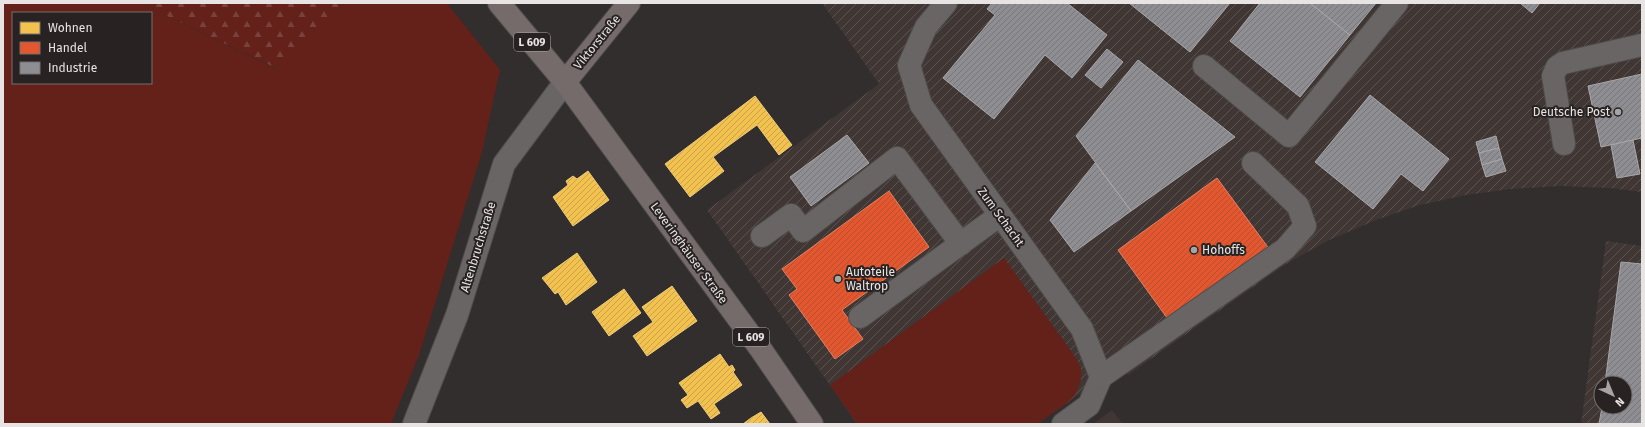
<svg xmlns="http://www.w3.org/2000/svg" width="1645" height="427" viewBox="0 0 1645 427" font-family="'Fira Sans',sans-serif">
  <style>
    .built { fill: #403634 }
    .industrial { fill: url(#industrial-furrows); fill-rule: evenodd }
    .green { fill: #63211a; fill-rule: evenodd }
    .forest { fill: url(#forest-firs) }
    .homes { fill: url(#homes-hatch); stroke: #efcc7b }
    .shops { fill: url(#shops-hatch); stroke: #e58164 }
    .industry { fill: url(#industry-hatch); stroke: #a8a7aa }
    .lines { fill: none; stroke-linecap: round; stroke-linejoin: round }
    .minor-casing { stroke: #4e4c4c; stroke-width: 24 }
    .major-casing { stroke: #4e4c4c; stroke-width: 24 }
    .minor { stroke: #686564; stroke-width: 22 }
    .major { stroke: #746b6a; stroke-width: 22 }
    .poi-dot { fill: #a7a4a3; stroke: #282322; stroke-width: 1.5 }
    .labels { text-anchor: middle; dominant-baseline: central; stroke-width: 4; stroke-linejoin: round; paint-order: stroke }
    .shield { fill: #282322; stroke: #aeaaa9; stroke-width: 1 }
    .shield-label { font-size: 11px; font-weight: bold; fill: #e7e4e3 }
    .street-label { font-size: 12px; fill: #e7e4e3; stroke: #282322 }
    .poi-label { font-size: 12px; fill: #e7e4e3; stroke: #282322; text-anchor: start }
  </style>
  <defs>
    <pattern id="industrial-furrows" width="10" height="10" patternUnits="userSpaceOnUse"><rect width="10" height="10" fill="#403634"/><path d="M-1 1l2-2M0 10L10 0M9 11l2-2" fill="none" stroke="#5c5351"/></pattern>
    <pattern id="forest-firs" width="22" height="20" patternUnits="userSpaceOnUse"><rect width="22" height="20" fill="#63211a"/><path d="M5 1l3.5 6h-7zM16 11l3.5 6h-7z" fill="#79413b"/></pattern>
    <pattern id="homes-hatch" width="6" height="6" patternUnits="userSpaceOnUse"><rect width="6" height="6" fill="#f2c14e"/><path d="M-1 1l2-2M0 6l6-6M5 7l2-2" fill="none" stroke="#c7a24c"/></pattern>
    <pattern id="shops-hatch" width="6" height="6" patternUnits="userSpaceOnUse"><rect width="6" height="6" fill="#e4572e"/><path d="M-1 1l2-2M0 6l6-6M5 7l2-2" fill="none" stroke="#b45135"/></pattern>
    <pattern id="industry-hatch" width="6" height="6" patternUnits="userSpaceOnUse"><rect width="6" height="6" fill="#8d8d92"/><path d="M-1 1l2-2M0 6l6-6M5 7l2-2" fill="none" stroke="#77777b"/></pattern>
  </defs>
  <rect width="100%" height="100%" fill="#312e2d"/>
  <!-- built -->
  <polygon class="built" points="1112,410 1123,424 1093,424"/>
  <!-- industrial -->
  <g class="industrial">
    <polygon points="822,3 1642,3 1642,192 1609,188 1560,186 1511,189 1466,195 1420,205 1376,220 1327,241 1286,264 1128,375 1120,366 1037,424 857,424 707,210 879,84"/>
    <path d="M1606,241L1642,246V424H1581ZM1601,383H1625V407H1601Z"/>
  </g>
  <!-- green -->
  <g class="green">
    <path d="M3,3H140L277,69L346,3H447L500,70L482,152L419,355L391,424H3ZM13,13H151V83H13Z"/>
    <polygon points="1004,258 1076,358 1081,369 1081,379 1075,395 1067,403 1037,424 857,424 830,385"/>
  </g>
  <!-- forest -->
  <polygon class="forest" points="140,3 346,3 278,69"/>
  <!-- homes -->
  <g class="homes">
    <polygon points="755,96 792,145 779,155 757,125 713,157 724,171 690,197 665,164"/>
    <polygon points="588,171 609,200 573,226 553,197 568,185 566,181 573,176 577,179"/>
    <polygon points="577,253 597,282 566,305 558,292 555,294 542,278"/>
    <polygon points="672,286 697,321 647,356 633,336 653,322 642,307"/>
    <polygon points="624,289 641,313 609,336 592,312"/>
    <polygon points="720,354 729,367 732,365 735,370 733,372 742,385 714,404 720,413 711,419 698,401 687,408 681,400 688,395 679,383"/>
    <polygon points="761,412 770,424 743,424 751,418"/>
  </g>
  <!-- shops -->
  <g class="shops">
    <polygon points="1217,178 1270,250 1170,322 1118,250"/>
    <polygon points="889,191 929,247 842,310 863,339 835,359 789,295 797,289 782,269"/>
  </g>
  <!-- industry -->
  <g class="industry">
    <polygon points="992,3 1067,3 1107,35 1072,78 1045,55 994,119 943,78 995,15 987,9"/>
    <polygon points="1129,3 1230,3 1190,52"/>
    <polygon points="1260,3 1310,3 1350,35 1300,97 1230,41"/>
    <polygon points="1310,3 1376,3 1350,35"/>
    <polygon points="1520,3 1540,3 1532,13"/>
    <polygon points="1107,49 1123,62 1101,88 1085,75"/>
    <polygon points="1138,60 1235,137 1131,211 1076,136"/>
    <polygon points="1642,74 1642,138 1601,147 1588,86"/>
    <polygon points="1370,95 1449,159 1423,191 1401,174 1373,209 1315,162"/>
    <polygon points="847,135 869,163 811,206 790,177"/>
    <polygon points="1496,136 1499,148 1479,153 1476,142"/>
    <polygon points="1633,140 1640,174 1617,178 1611,145"/>
    <polygon points="1499,148 1502,159 1482,165 1479,153"/>
    <polygon points="1502,159 1506,171 1486,177 1482,165"/>
    <polygon points="1095,163 1131,211 1074,252 1050,220"/>
    <polygon points="1621,262 1642,264 1642,424 1599,424 1602,407 1625,407 1625,383 1605,383"/>
  </g>
  <g class="lines">
    <!-- minor casing -->
    <g class="minor-casing">
      <g id="minor">
        <polyline points="946,3 926,27 909,65 921,105 1082,329 1101,377 1089,405 1063,424"/>
        <polyline points="1204,66 1289,136 1397,3"/>
        <polyline points="1564,144 1553,76 1557,67 1563,63 1642,45"/>
        <polyline points="762,236 791,215 803,231 897,158 961,244"/>
        <polyline points="860,317 1000,215"/>
        <polyline points="1101,377 1285,249 1305,226 1298,206 1253,163"/>
        <polyline points="414,424 457,315 504,164 565,82"/>
      </g>
    </g>
    <!-- major casing -->
    <g class="major-casing">
      <g id="major">
        <polyline points="499,3 565,82 762,351 812,424"/>
        <polyline points="565,82 629,3"/>
      </g>
    </g>
    <!-- minor -->
    <use href="#minor" class="minor"/>
    <!-- major -->
    <use href="#major" class="major"/>
  </g>
  <!-- markers -->
  <g class="poi-dot">
    <circle cx="1618" cy="112" r="4"/>
    <circle cx="1194" cy="250" r="4"/>
    <circle cx="838" cy="279" r="4"/>
  </g>
  <g class="labels">
    <!-- shield labels -->
    <g class="shield">
      <rect x="514" y="33" width="36" height="18" rx="3"/>
      <rect x="733" y="328" width="36" height="18" rx="3"/>
    </g>
    <g class="shield-label">
      <text x="532" y="42">L 609</text>
      <text x="751" y="337">L 609</text>
    </g>
    <!-- street labels -->
    <g class="street-label">
      <text transform="translate(597 42) rotate(-51)">Viktorstraße</text>
      <text transform="translate(1001 217) rotate(54)">Zum Schacht</text>
      <text transform="translate(478 247) rotate(-73)">Altenbruchstraße</text>
      <text transform="translate(689 253) rotate(54)">Leveringhäuser Straße</text>
    </g>
    <!-- poi labels -->
    <g class="poi-label">
      <text x="1610" y="112" text-anchor="end">Deutsche Post</text>
      <text x="1202" y="250">Hohoffs</text>
      <text x="846" y="272">Autoteile<tspan x="846" dy="14">Waltrop</tspan></text>
    </g>
  </g>
  <!-- border -->
  <rect width="1645" height="427" fill="none" stroke="#e7e4e3" stroke-width="8"/>
  <!-- legend -->
  <rect x="12" y="12" width="140" height="72" fill="#282322" stroke="#74706f"/>
  <rect x="20" y="22" width="20" height="12" fill="#f2c14e" stroke="#74706f"/>
  <text x="48" y="32" font-size="12" fill="#e7e4e3">Wohnen</text>
  <rect x="20" y="42" width="20" height="12" fill="#e4572e" stroke="#74706f"/>
  <text x="48" y="52" font-size="12" fill="#e7e4e3">Handel</text>
  <rect x="20" y="62" width="20" height="12" fill="#8d8d92" stroke="#74706f"/>
  <text x="48" y="72" font-size="12" fill="#e7e4e3">Industrie</text>
  <!-- north arrow -->
  <g transform="translate(1613 395) rotate(136)"><circle r="19" fill="#282322" stroke="#74706f"/>
  <path d="M0-3L7 15L0 10L-7 15Z" fill="#a7a4a3"/>
  <text y="-6" font-size="11" font-weight="bold" text-anchor="middle" fill="#e7e4e3">N</text>
  </g>
</svg>
